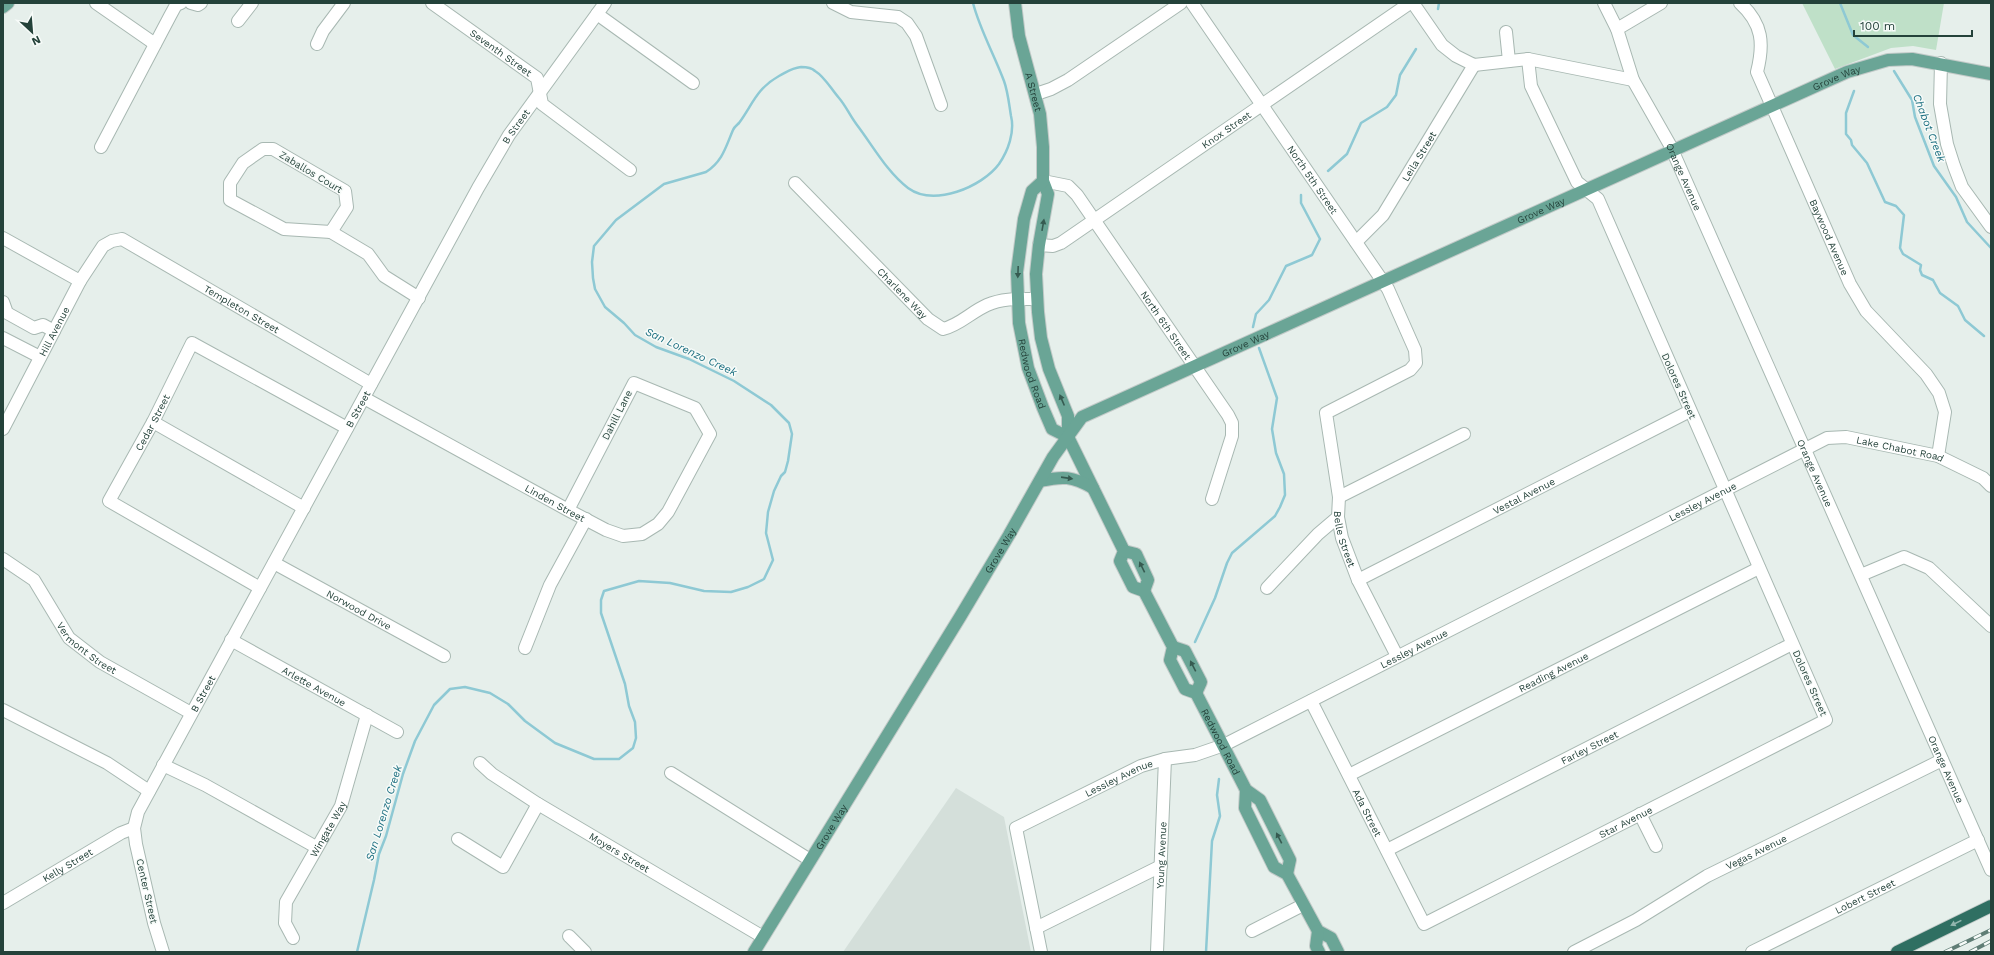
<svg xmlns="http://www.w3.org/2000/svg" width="1994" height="955" viewBox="0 0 1994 955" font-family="'Work Sans',sans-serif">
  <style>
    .built { fill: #d4dfda }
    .green { fill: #bfe0c8 }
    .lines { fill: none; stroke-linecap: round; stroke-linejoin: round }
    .stream { stroke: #8ec9d4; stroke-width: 2.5 }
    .minor-casing { stroke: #a8b8b2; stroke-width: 14 }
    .major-casing { stroke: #c2cac8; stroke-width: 14 }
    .highway-casing { stroke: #c2cac8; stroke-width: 14 }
    .minor { stroke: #fff; stroke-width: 12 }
    .major { stroke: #6aa596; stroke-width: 12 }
    .highway { stroke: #2f6f62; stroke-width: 12 }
    .rail-casing { stroke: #5f7d75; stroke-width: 4 }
    .rail { stroke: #f7fbf9; stroke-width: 2.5; stroke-dasharray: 8; stroke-linecap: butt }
    .oneway { fill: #365b51 }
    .oneway2 { fill: #93b5ae }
    .labels { text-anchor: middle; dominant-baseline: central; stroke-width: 3; stroke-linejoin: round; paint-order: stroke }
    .street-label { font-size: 10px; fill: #24423a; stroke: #f7fbf9 }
    .water-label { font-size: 11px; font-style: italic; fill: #1c6f80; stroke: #f7fbf9 }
  </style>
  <rect width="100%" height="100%" fill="#e6efeb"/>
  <!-- built -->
  <polygon class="built" points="956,788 1004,817 1031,952 843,952"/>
  <!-- green -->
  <polygon class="green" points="1802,3 1944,3 1936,50 1913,46 1891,48 1835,69"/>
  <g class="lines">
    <!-- stream -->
    <g class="stream">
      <polyline points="1840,3 1853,35 1868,47"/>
      <polyline points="1438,9 1439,3"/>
      <polyline points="1894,71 1912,100 1915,117 1934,166 1956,197 1967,222 1991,248"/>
      <polyline points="1854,91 1846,113 1846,134 1851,140 1852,145 1867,163 1885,202 1896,206 1904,215 1900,248 1903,254 1921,265 1920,270 1922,275 1933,280 1940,293 1958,306 1965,320 1984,336"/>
      <polyline points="1328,171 1347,154 1361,123 1387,107 1396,95 1400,75 1416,49"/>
      <polyline points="1253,327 1256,314 1269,300 1286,266 1312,255 1320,239 1301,203 1301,195"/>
      <polyline points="1195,642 1215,598 1227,563 1232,553 1275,516 1280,507 1285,495 1284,474 1276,453 1272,429 1277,398 1259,348"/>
      <path d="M357,952L374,880L379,854L386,836L403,774L415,741L434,705L450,689L465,687L490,693L508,704L525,721L555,743L594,759H619L633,748L636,738L635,722L629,706L625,684L601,613V600L604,591L639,581L670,583L704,591L731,592L748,587L764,579L773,560L766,533L768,512L774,491L781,476L785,472L788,461L792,434L789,423L771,405L734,381L689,359L656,347L635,335L624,323L605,307L595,289L593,278L592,262L594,246L616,220L664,184L706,172C723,161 726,146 733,130C734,127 737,125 739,123C753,104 756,89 779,76C787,72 791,68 801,67C805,67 812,68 815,71C825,77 831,89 839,98C846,106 850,116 857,125C873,146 887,172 908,188C934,207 982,187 999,164C1008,151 1015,132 1011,116C1009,104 1008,92 1004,81C994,54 980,30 973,3"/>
      <polyline points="1206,952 1212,841 1220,816 1217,795 1219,779"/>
    </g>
    <!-- minor casing -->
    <g class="minor-casing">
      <g id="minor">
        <polyline points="96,3 155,44"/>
        <polyline points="191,3 198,5 201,3"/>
        <path id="s1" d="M432,3L537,78L542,104L630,170"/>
        <polyline points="833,3 851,12 898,17 907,23 916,36 941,105"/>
        <path id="s2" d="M1192,3L1388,289L1415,350L1416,363L1410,370L1326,413L1339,497L1338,517L1342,538L1358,580L1397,656"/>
        <polyline points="1413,3 1442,45 1456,56 1474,65 1528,59 1633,80"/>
        <path id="s3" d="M1604,3L1617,29L1633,80L1670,145L1991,870"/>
        <path id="s4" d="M1740,3C1763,24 1764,44 1757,72L1850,284L1866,311L1926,374L1939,393L1945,412L1938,456"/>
        <polyline points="597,14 693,83"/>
        <polyline points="238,21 252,3"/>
        <polyline points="1617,29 1661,3"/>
        <polyline points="1506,32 1509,61"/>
        <polyline points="317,44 323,31 344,3"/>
        <polyline points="1941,63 1940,104 1947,144 1954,166 1962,187 1991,227"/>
        <polyline points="1036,94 1051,89 1068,80 1181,3"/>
        <polyline points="101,147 170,16 176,5 181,3"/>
        <polygon points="263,149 273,149 345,191 347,207 331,232 284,229 230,200 230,183 243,163"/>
        <path id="s5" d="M1043,181L1068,186L1077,195L1228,415L1232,423V436L1212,499"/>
        <path id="s6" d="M795,183L928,319L943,329C960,325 971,312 987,305C1003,298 1019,299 1037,299"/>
        <polyline points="331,232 368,254 384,276 419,298"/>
        <polyline points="3,238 80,281"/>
        <path id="s7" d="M1356,242L1383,215L1474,65"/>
        <path id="s8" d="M1039,245L1053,246L1061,243L1410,3"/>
        <polyline points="3,302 7,313 34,328 43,325 54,331"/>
        <polyline points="3,338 40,357"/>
        <path id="s9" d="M364,398L568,510L606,530L623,536L642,534L658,524L668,512L710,434L695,408L634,383L568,510"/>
        <polyline points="153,422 304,508"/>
        <path id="s10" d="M3,429L80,281L103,246L112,241L122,239L371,384"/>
        <polyline points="1339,497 1464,434"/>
        <path id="s11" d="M3,559L34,580L69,638L100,662L191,713"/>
        <path id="s12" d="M274,563L444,656"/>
        <polyline points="1861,575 1904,557 1929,568 1991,626"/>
        <path id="s13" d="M1358,580L1690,411"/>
        <path id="s14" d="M260,588L109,501L153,422L192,343L347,428"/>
        <polyline points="1267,588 1318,534 1338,517"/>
        <path id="s15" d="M231,640L397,732"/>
        <polyline points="525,648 550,585 586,519"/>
        <path id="s16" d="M1311,701L1424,924L1826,720L1598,199L1577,182L1531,86L1528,59"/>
        <polyline points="3,710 107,763 149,791"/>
        <path id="s17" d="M480,763L492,774L538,804L763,937"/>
        <polyline points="163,765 205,785 316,847"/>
        <polyline points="671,773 810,860"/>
        <path id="s18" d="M1349,775L1759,568"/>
        <polyline points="1640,814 1656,846"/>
        <polyline points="458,839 503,867 538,804"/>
        <path id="s19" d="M1387,850L1792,644"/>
        <path id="s20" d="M3,903L121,833L134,828"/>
        <polyline points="1036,928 1161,866"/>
        <polyline points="1252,931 1303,905"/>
        <polyline points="569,936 585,952"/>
        <path id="s21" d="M293,938L285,923L286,902L341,806L367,715"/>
        <path id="s22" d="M163,952L154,923L136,844L134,828L138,812L478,188L509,135L605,3"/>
        <path id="s23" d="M1041,952L1016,828L1141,766L1165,759L1195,755L1224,745L1827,438L1846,437L1938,456L1983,478L1991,486"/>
        <path id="s24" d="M1157,952L1165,759"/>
        <path id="s25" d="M1574,952L1636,920L1707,876L1942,760"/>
        <path id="s26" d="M1752,952L1978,840"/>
      </g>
    </g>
    <!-- major casing -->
    <g class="major-casing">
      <g id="major">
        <path id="s27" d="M1015,3L1019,36L1040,114L1043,147V181L1048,194L1039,245L1036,274L1038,312L1041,338L1049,369L1068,416V437L1124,551L1120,561L1133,587L1144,591L1173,647L1170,660L1185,689L1196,693L1246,790L1260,800L1290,860L1287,874"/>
        <polyline points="3,7 8,3"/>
        <path id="s28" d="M1043,181L1032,191L1024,219L1017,272L1019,323L1028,368L1043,408L1052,429L1068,437"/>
        <path d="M1040,481C1063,476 1072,476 1093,488"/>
        <polyline points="1124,551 1136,554 1148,580 1144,591"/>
        <polyline points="1173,647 1185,651 1201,682 1196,693"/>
        <polyline points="1246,790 1245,808 1274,867 1287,874 1318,931 1331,938 1338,952"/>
        <polyline points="1318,931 1316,946 1319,952"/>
        <path id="s29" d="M754,952L960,617L1009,535L1053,457L1082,417L1847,72L1888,60L1912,59L1991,74"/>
      </g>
    </g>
    <!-- highway casing -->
    <g class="highway-casing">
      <polyline id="highway" points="1897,952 1991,906"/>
    </g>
    <!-- minor -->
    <use href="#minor" class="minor"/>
    <!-- major -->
    <use href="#major" class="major"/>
    <!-- highway -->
    <use href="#highway" class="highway"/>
    <!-- rail casing -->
    <g class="rail-casing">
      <g id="rail">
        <polyline points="1945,952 1991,930"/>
        <polyline points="1970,952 1991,941"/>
      </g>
    </g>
    <!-- rail -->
    <use href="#rail" class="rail"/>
  </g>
  <!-- one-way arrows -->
  <defs><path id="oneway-solid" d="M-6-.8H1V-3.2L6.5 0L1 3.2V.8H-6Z"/></defs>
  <g class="oneway">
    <use href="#oneway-solid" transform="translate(1043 225) rotate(-80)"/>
    <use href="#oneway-solid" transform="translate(1018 272) rotate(92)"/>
    <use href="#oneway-solid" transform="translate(1062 400) rotate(-113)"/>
    <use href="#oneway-solid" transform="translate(1067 478) rotate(8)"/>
    <use href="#oneway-solid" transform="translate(1142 567) rotate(-116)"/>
    <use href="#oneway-solid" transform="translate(1193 666) rotate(-117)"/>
    <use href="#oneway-solid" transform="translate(1279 838) rotate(-117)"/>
  </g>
  <use class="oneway2" href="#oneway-solid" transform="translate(1956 923) rotate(154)"/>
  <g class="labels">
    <!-- street labels -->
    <g class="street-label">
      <text stroke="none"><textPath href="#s1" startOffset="85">Seventh Street</textPath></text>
      <text stroke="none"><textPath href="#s29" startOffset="1455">Grove Way</textPath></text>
      <text stroke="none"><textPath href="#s27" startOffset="91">A Street</textPath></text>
      <text stroke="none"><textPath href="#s22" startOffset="927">B Street</textPath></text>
      <text stroke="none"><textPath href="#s8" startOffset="223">Knox Street</textPath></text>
      <text stroke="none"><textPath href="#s7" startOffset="107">Leila Street</textPath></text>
      <text transform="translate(311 172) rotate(31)">Zaballos Court</text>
      <text stroke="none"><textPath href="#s3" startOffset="192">Orange Avenue</textPath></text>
      <text stroke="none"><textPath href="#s2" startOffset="214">North 5th Street</textPath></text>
      <text stroke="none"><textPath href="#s29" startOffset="1131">Grove Way</textPath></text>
      <text stroke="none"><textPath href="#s4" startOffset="256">Baywood Avenue</textPath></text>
      <text stroke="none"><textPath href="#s6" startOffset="154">Charlene Way</textPath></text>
      <text stroke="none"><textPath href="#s10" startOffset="368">Templeton Street</textPath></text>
      <text stroke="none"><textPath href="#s5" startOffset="196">North 6th Street</textPath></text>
      <text stroke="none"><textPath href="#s10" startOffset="110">Hill Avenue</textPath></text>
      <text stroke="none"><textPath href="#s29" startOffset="807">Grove Way</textPath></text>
      <text stroke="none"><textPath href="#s28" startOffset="201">Redwood Road</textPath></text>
      <text transform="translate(1679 386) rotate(66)">Dolores Street</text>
      <text stroke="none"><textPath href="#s22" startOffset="603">B Street</textPath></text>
      <text transform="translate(617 415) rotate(-63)">Dahill Lane</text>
      <text stroke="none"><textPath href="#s14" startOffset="264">Cedar Street</textPath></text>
      <text stroke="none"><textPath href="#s23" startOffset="1103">Lake Chabot Road</textPath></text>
      <text stroke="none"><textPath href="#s3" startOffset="516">Orange Avenue</textPath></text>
      <text stroke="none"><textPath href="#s13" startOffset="186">Vestal Avenue</textPath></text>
      <text stroke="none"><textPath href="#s23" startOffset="889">Lessley Avenue</textPath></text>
      <text stroke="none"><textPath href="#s9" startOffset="218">Linden Street</textPath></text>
      <text stroke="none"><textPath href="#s2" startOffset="658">Belle Street</textPath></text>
      <text stroke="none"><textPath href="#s29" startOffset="471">Grove Way</textPath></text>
      <text stroke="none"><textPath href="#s12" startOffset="97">Norwood Drive</textPath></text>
      <text stroke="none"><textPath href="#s11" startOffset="125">Vermont Street</textPath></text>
      <text stroke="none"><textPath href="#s23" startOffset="565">Lessley Avenue</textPath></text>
      <text stroke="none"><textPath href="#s18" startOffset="229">Reading Avenue</textPath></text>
      <text transform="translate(1810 683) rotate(66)">Dolores Street</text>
      <text stroke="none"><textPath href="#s15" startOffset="95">Arlette Avenue</textPath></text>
      <text stroke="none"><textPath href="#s22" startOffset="279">B Street</textPath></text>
      <text stroke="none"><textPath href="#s27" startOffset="798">Redwood Road</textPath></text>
      <text stroke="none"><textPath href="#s19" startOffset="227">Farley Street</textPath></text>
      <text stroke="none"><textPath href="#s3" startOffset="840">Orange Avenue</textPath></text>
      <text stroke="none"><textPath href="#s23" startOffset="241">Lessley Avenue</textPath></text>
      <text stroke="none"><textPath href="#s16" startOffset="125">Ada Street</textPath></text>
      <text stroke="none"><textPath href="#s16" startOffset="476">Star Avenue</textPath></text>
      <text stroke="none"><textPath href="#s29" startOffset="147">Grove Way</textPath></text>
      <text stroke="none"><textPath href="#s21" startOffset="122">Wingate Way</textPath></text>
      <text stroke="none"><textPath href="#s17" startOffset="166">Moyers Street</textPath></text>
      <text stroke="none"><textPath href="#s25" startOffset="208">Vegas Avenue</textPath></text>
      <text stroke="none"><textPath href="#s24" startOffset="97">Young Avenue</textPath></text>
      <text stroke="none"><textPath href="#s20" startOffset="75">Kelly Street</textPath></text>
      <text transform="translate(147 891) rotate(77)">Center Street</text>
      <text stroke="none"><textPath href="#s26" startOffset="126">Lobert Street</textPath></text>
    </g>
    <!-- water labels -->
    <g class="water-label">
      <text transform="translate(1929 128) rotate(69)">Chabot Creek</text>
      <text transform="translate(691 352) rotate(25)">San Lorenzo Creek</text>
      <text transform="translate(384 813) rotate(-73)">San Lorenzo Creek</text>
    </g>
  </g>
  <!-- border -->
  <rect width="1994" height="955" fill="none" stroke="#24423a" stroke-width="8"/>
  <!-- north arrow -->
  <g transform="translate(32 32) rotate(154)" stroke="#f7fbf9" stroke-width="3" paint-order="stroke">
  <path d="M0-3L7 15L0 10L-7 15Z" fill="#24423a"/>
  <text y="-6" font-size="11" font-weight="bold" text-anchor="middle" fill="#24423a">N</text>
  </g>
  <!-- scale -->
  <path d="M1854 30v6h118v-6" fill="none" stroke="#24423a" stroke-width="2"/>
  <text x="1860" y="30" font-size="12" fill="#24423a" stroke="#f7fbf9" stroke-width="3" paint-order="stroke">100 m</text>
</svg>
